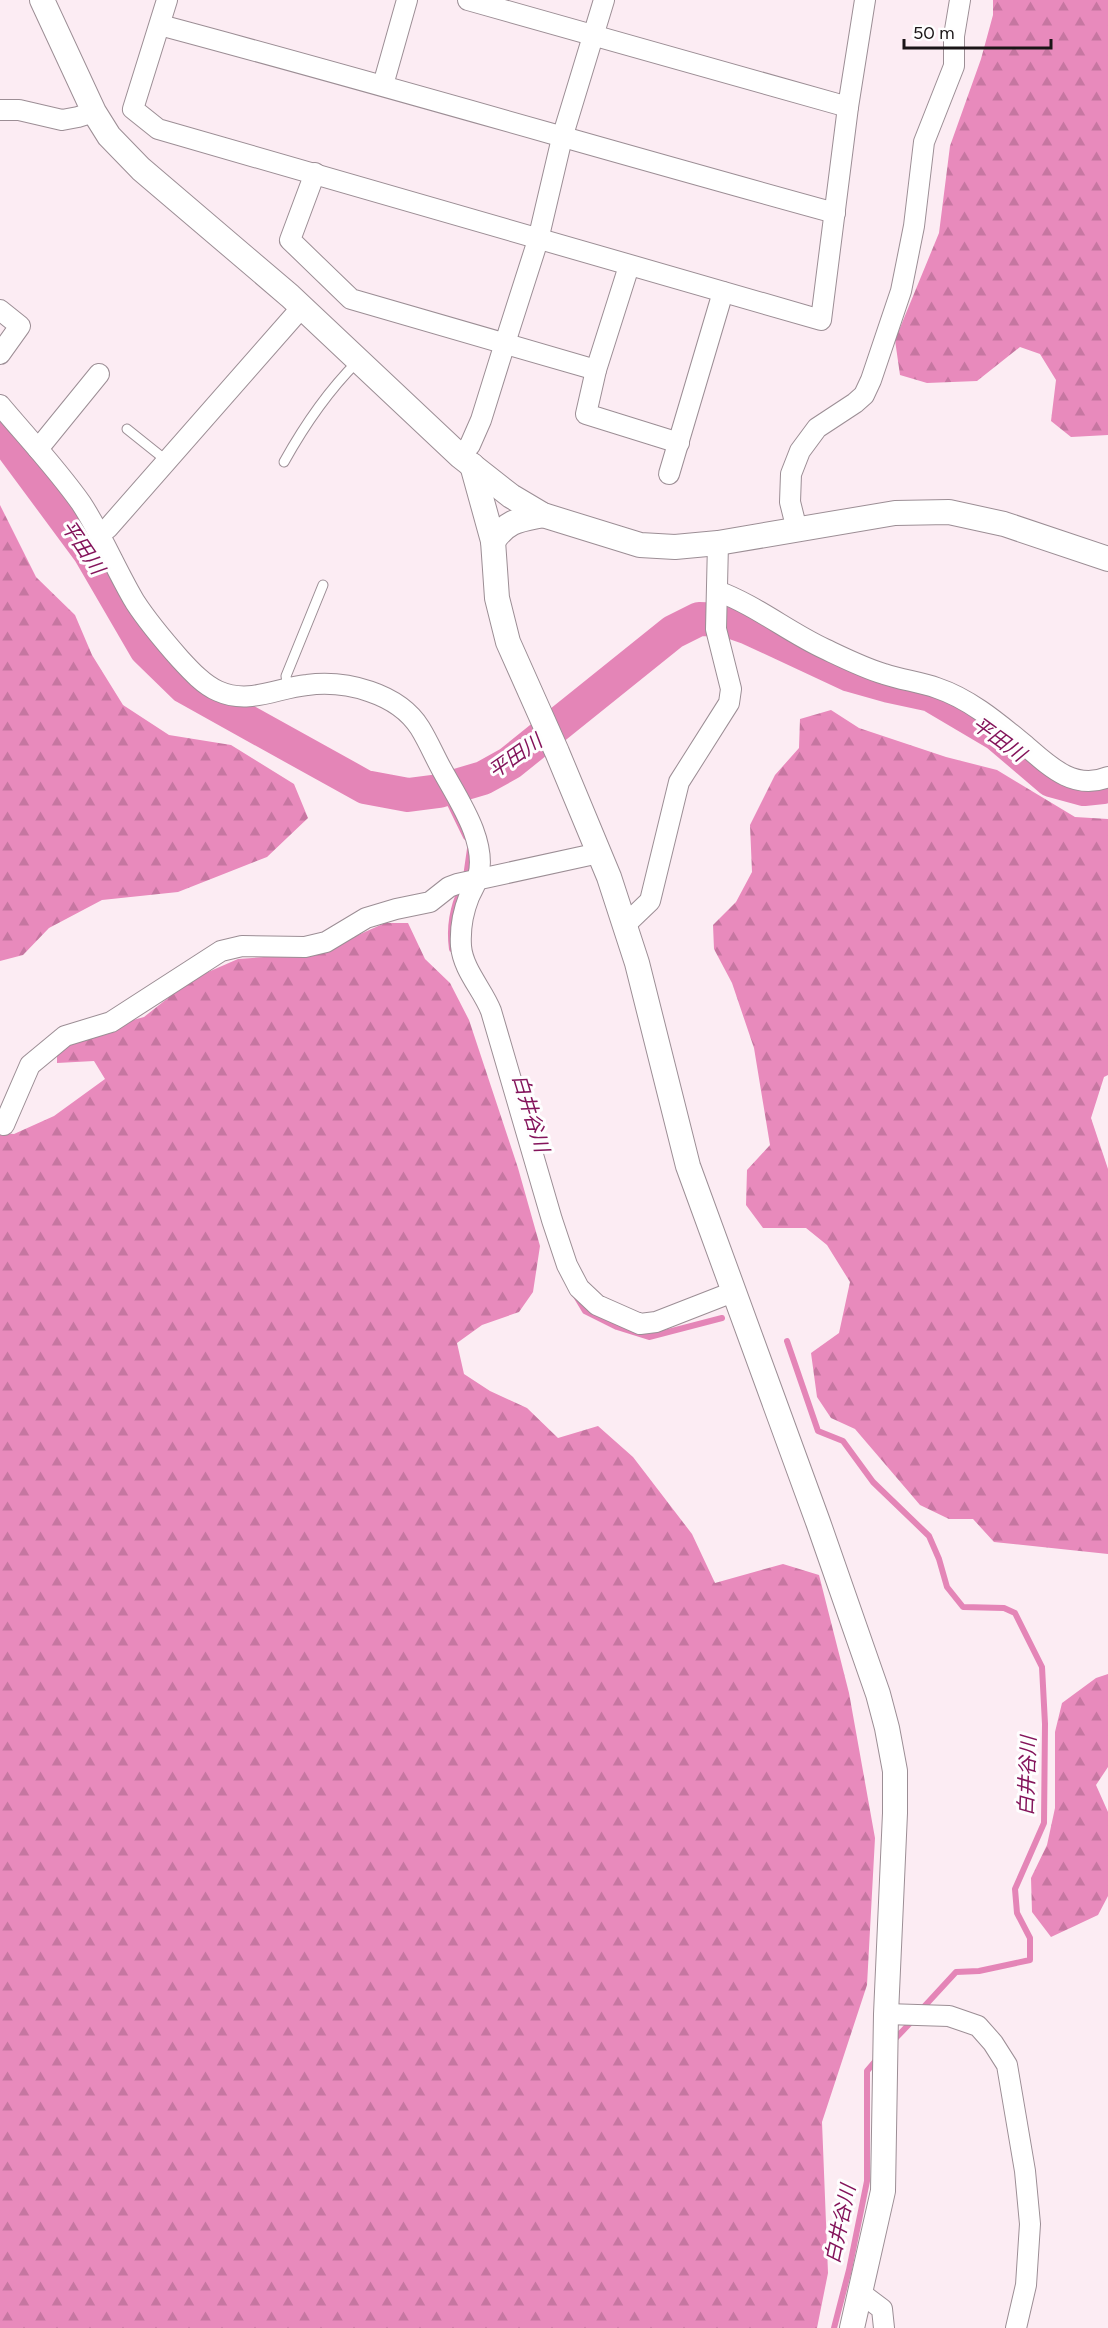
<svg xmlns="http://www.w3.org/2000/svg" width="1108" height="2328" viewBox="0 0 1108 2328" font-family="Figtree,'Noto Sans JP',sans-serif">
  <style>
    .forest { fill: url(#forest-firs) }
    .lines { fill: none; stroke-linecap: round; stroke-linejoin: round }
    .stream { stroke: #e485b7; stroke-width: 6 }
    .river { stroke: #e485b7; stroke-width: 34 }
    .service-casing { stroke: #9c8e95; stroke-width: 11 }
    .minor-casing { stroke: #9c8e95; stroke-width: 22 }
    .tertiary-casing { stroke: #9c8e95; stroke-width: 26 }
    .service { stroke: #fff; stroke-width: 9 }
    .minor { stroke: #fff; stroke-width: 20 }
    .tertiary { stroke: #fff; stroke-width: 24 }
    .labels { text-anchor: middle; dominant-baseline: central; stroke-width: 6; stroke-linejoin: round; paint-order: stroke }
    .water-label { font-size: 20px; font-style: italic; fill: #84145b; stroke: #fefefe }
  </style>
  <defs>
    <pattern id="forest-firs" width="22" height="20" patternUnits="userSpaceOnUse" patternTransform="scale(1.5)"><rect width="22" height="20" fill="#e88abc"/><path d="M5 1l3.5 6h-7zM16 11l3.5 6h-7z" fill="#c676a1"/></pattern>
  </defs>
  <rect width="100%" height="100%" fill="#fcecf3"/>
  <!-- forest -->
  <g class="forest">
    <polygon points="993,0 1108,0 1108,435 1071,437 1051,421 1056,380 1040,354 1020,347 977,381 927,383 900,375 895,340 939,233 950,146 981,59 993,15"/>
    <polygon points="0,505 36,577 75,615 92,655 123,705 169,735 231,745 294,784 308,818 267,857 178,892 102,900 49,928 23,955 0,961"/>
    <polygon points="831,710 859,728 946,757 997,770 1075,817 1108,819 1108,1075 1104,1077 1091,1118 1108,1169 1108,1554 994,1542 973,1519 949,1519 920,1505 855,1429 831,1418 817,1397 811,1353 839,1333 850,1282 827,1245 806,1228 763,1228 746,1205 747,1170 770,1145 754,1048 732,983 714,949 713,925 736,902 752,872 750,825 775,775 799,748 800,719"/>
    <polygon points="385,923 408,923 425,959 450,983 469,1020 518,1168 540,1246 533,1292 519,1312 482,1325 457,1343 464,1374 490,1391 527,1408 558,1438 598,1426 633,1457 692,1534 715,1583 783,1564 819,1575 849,1693 875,1838 867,1985 822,2122 828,2273 817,2328 0,2328 0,1133 14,1134 54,1116 105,1079 94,1061 57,1063 57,1041 144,1017 192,979 238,959 304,954 347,940"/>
    <polygon points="1108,1674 1108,1767 1096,1785 1108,1812 1108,1896 1098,1915 1051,1937 1032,1912 1031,1878 1047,1845 1055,1808 1055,1732 1062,1703 1096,1678"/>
  </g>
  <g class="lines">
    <!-- stream -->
    <g class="stream">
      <polyline points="439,791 448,800 466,837"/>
      <polyline points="466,877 470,849"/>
      <path d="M452,949C449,928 453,906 462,887"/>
      <polyline points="576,1296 585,1311 617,1327 649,1337 722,1318"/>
      <polyline points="787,1341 818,1431 843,1441 873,1482 929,1536 939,1559 947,1587 963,1607 1004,1608 1015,1613 1042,1667 1045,1724 1044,1823 1015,1889 1017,1913 1030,1938 1030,1960 979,1971 956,1972 921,2010"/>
      <polyline points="893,2041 913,2020"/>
      <polyline points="834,2328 849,2270 867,2181 867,2071 878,2058"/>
    </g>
    <!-- river -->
    <polyline class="river" points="0,431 89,551 146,649 185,687 365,787 408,795 439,791 483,778 510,763 673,632 699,619 726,620 749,628 850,675 889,686 931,695 997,734 1051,780 1084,789 1103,787"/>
    <!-- service casing -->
    <g class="service-casing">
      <g id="service">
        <polyline points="127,429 167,461"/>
        <path d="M284,462C304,426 328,391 357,362"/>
        <polyline points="288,689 286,676 323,585"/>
      </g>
    </g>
    <!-- minor casing -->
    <g class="minor-casing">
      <g id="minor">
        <polyline points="167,0 133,109 158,129 821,320 848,107 865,0"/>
        <polyline points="468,0 848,107"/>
        <path d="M160,25C385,85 609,151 835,213"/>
        <polyline points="383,85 407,0"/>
        <polyline points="0,110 19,110 62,120 78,117 94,112"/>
        <polyline points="315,173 290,240 351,299 596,370"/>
        <polyline points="629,266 596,370 586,414 679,443"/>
        <polyline points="0,310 20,326 0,354"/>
        <path d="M0,405C27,437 57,469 81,503C102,535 116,570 135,602C148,622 165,642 180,659C191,671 204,685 218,691C249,705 276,688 307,685C346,680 398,693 420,728C428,741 434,755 441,768C457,798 488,841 478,877C476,884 472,890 469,897C463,912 460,930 461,946C463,970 483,990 491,1011L552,1220L567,1265L579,1288L597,1305L640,1324L656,1322L733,1292"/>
        <polyline points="38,449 99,374"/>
        <polyline points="460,456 470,445 481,420 505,343 538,240 562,138 604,0"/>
        <polyline points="669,474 723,292"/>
        <polyline points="797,530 790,502 791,474 800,451 817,428 855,403 864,395 871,380 901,291 914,226 924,142 954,66 954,36 960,0"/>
        <polyline points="100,534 108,528 302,307"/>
        <path d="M717,591C756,605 788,632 825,649C844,658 864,668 884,674C902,680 920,682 937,688C970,699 998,723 1025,745C1049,766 1074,791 1108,777"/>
        <polyline points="625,925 650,901 679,782 729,703 731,689 716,629 718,543"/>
        <polyline points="4,1125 30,1065 65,1036 111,1022 221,951 242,946 305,947 326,942 366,918 396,909 430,902 449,887 457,884 599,853"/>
        <polyline points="886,2014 949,2016 978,2026 993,2043 1007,2065 1025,2171 1030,2224 1026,2285 1016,2328"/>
        <polyline points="862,2294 882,2309 884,2328"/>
      </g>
    </g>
    <!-- tertiary casing -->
    <g class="tertiary-casing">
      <g id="tertiary">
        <polyline points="42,0 94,112 109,136 141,169 290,296 460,456 511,496 543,515 640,545 675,547 718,543 895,513 949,512 1004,524 1108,559"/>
        <path d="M472,465L493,541C508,520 519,520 543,515"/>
        <polyline points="493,541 497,598 508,642 557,752 609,877 637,963 688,1166 818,1522 878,1694 887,1728 895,1771 895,1813 886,2014 883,2191 852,2328"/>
      </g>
    </g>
    <!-- service -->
    <use href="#service" class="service"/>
    <!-- minor -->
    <use href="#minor" class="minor"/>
    <!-- tertiary -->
    <use href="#tertiary" class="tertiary"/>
  </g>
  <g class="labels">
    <!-- water labels -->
    <g class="water-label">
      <text transform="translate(83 547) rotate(56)">平田川</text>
      <text transform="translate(999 739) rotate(36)">平田川</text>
      <text transform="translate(515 756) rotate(-35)">平田川</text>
      <text transform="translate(531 1113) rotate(73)">白井谷川</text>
      <text transform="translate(1027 1776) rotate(-88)">白井谷川</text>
      <text transform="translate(840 2224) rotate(-78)">白井谷川</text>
    </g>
  </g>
  <!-- scale -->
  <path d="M904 39v9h147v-9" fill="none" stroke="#1a1517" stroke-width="3"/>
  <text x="913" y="39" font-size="18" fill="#1a1517" stroke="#fefefe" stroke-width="4.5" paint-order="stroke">50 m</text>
</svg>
